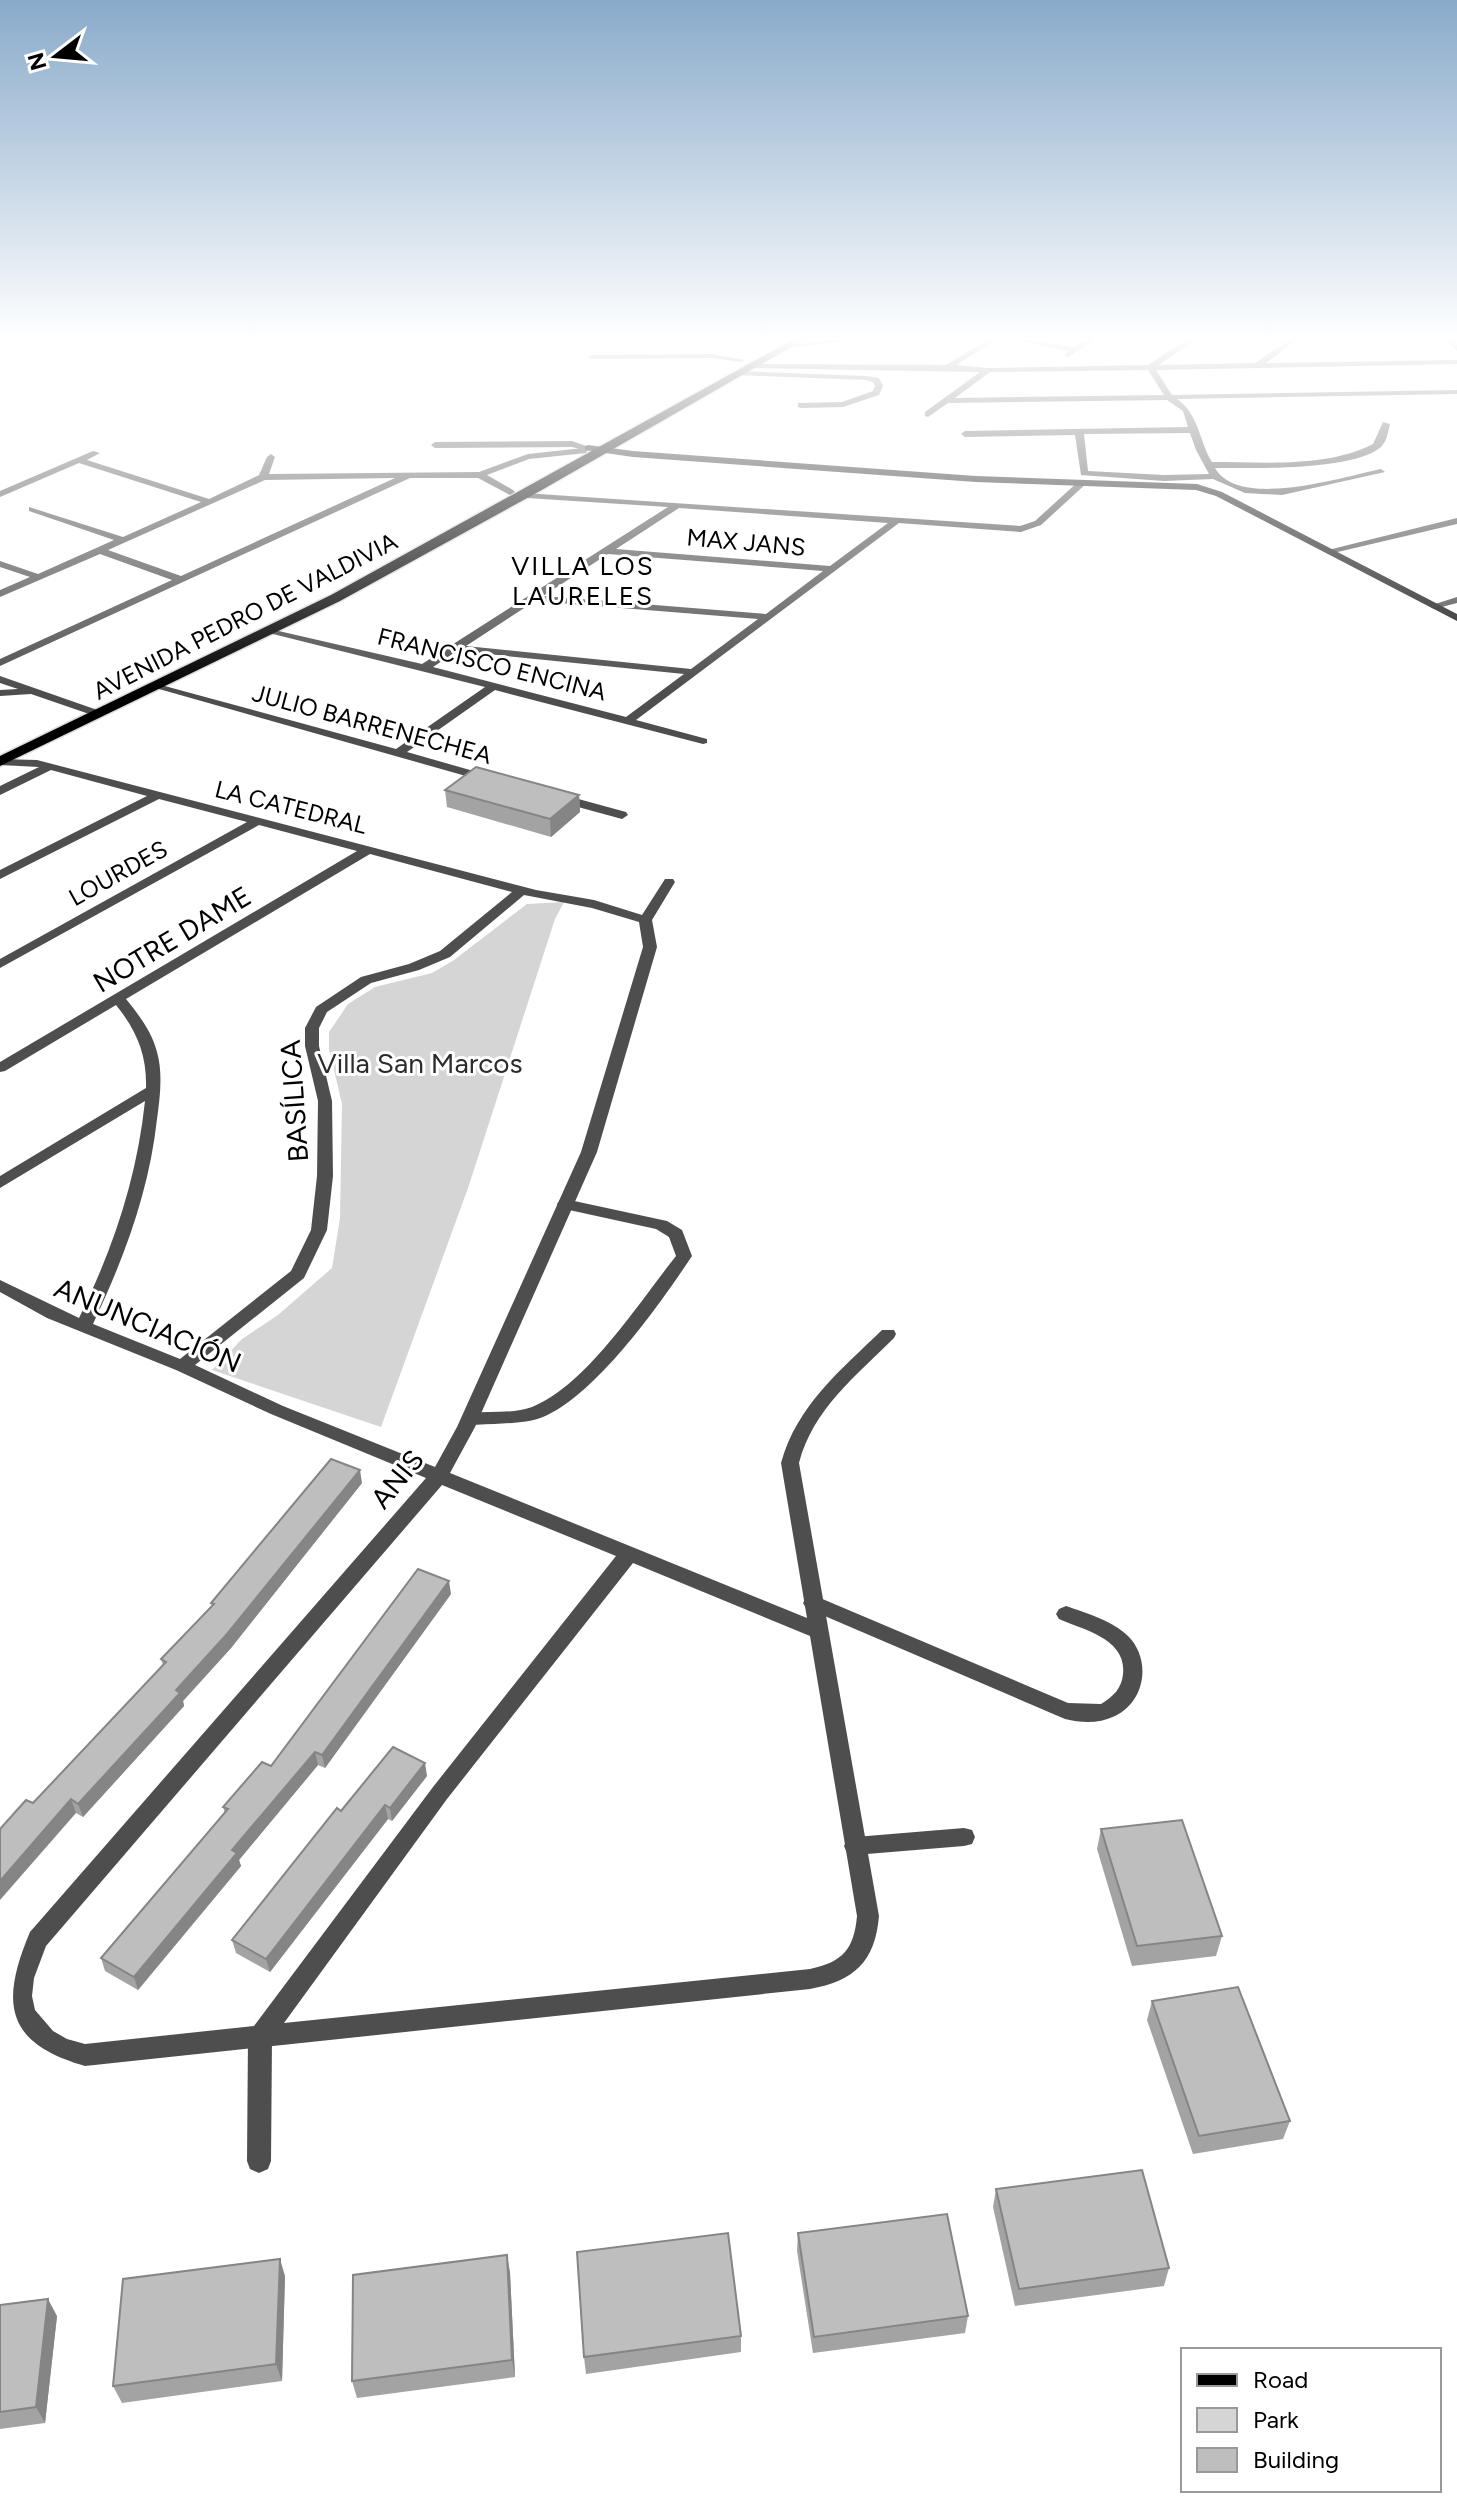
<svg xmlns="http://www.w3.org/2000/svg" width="1457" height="2508" viewBox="0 0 1457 2508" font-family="Figtree,sans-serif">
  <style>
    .green { fill: #d5d5d5 }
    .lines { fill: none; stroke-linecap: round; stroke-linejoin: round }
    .primary-casing { stroke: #dbdbdb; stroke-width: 3 }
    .lane { fill: #4e4e4e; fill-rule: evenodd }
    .street { fill: #4e4e4e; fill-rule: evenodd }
    .secondary { fill: #1b1b1b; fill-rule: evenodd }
    .primary { fill: #000; fill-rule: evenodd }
    .wall { fill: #a3a3a3 }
    .shaded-wall { fill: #858585 }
    .building { fill: #bebebe; stroke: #858585; stroke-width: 2 }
    .labels { text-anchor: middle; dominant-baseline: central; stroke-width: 6; stroke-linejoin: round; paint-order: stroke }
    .far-street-label { font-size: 24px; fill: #000; stroke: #fff }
    .far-neighbourhood-label { font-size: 26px; letter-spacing: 2px; fill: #000; stroke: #fff }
    .street-label { font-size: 28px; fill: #000; stroke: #fff }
    .park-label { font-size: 28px; fill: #2c2c2c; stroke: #fff }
  </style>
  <rect width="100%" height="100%" fill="#fff"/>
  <!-- green -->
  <polygon class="green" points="564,902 555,919 468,1188 381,1427 212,1370 242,1339 278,1315 332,1268 340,1218 342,1104 329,1049 329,1032 348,1004 375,987 432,973 454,960 527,904"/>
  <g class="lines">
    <!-- primary casing -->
    <g class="primary-casing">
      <polygon id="primary" points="794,339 805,339 540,491 340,601 0,766 0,756 331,595"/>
    </g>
    <!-- lane -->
    <g class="lane">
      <polygon points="841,339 865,339 787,348 783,346"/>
      <polygon points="739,371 866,376 879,378 883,386 879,395 843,407 801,408 798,407 798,403 842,402 873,391 875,386 873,382 866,380 736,375"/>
      <polygon points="572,441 592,448 588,451 572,447 435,448 431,445 435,442"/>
      <path d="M565,1199L667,1221L682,1230L692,1256C660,1304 596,1395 543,1417C528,1423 510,1423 494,1424C484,1424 474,1426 464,1423L461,1419L464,1415L470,1413C489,1411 513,1414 532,1407C586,1386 640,1301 676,1256L669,1237L656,1229L560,1208L557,1204L560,1200Z"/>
      <path d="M813,1595L1068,1703L1101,1704C1113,1697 1122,1688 1123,1674C1127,1639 1084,1630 1059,1619L1056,1614L1059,1609L1066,1606C1086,1613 1113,1621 1128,1636C1152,1660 1145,1702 1115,1716C1098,1724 1082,1723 1065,1719L806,1608L803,1603L806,1598Z"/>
      <polygon points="964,1828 972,1830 975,1837 972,1844 964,1846 855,1855 847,1853 844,1846 847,1839 855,1837"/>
      <polygon points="260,2026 268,2029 272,2037 271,2161 268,2169 259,2173 250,2169 247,2161 248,2037 252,2029"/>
    </g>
    <!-- street -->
    <g class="street">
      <path d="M989,339H998L956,365L988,368L1148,365L1187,339H1196L1159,365L1255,363L1290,339H1298L1266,363L1457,360V364L1156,370L1172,395L1457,390V394L1177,399C1199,414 1199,441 1212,462C1263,462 1326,468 1373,444L1383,422L1390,424C1388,432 1387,441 1381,447C1353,471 1252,468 1215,468C1239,510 1342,477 1381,469L1385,472L1282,495L1245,493L1213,479L1164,481L1081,475L1075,435L965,437L961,434L965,431L1188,427L1183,411L1167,400L948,403L928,417L925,416V412L980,372L751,368L747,366L751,364L946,365ZM1148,370L1164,395L955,398L990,372ZM1190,433L1196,450L1209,474L1164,475L1088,471L1084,434Z"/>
      <polygon points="1011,339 1025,339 1074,347 1087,339 1096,339 1068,357 1064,355 1068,351"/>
      <polygon points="1443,339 1451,339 1457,345 1457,351"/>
      <polygon points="712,354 745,360 741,362 712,358 591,359 587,357 591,355"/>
      <path d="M583,448L587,451L586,453L529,459L487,475L513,490L515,492L510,495L478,478H410L0,666V659L172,580L100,554L0,597V590L30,577L0,567V561L38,574L114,540L29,511V507L123,537L201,502L79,463L0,497V491L93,451L100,453L87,460L209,499L259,475L267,457L271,454L275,457L269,474L479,472L528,454ZM395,478L181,576L108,550L265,480Z"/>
      <path d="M1080,480L1088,482L1041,525L1021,532L899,523L636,720L707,739V743L703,744L495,690L407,752L491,776L493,778L487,782L152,687L161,685L396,749L485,687L265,632L270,629L422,664L668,507L527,498L524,497V493L1020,526L1035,521ZM679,508L888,523L830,566L616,549ZM608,554L823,571L766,614L543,596ZM535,601L758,619L691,669L466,646ZM457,651L684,674L626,717L433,667Z"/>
      <polygon points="1457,518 1457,524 1329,554 1324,551"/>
      <polygon points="1457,597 1457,603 1434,609 1429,606"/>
      <polygon points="0,676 103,712 105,714 95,716 31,694 0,696 0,690 18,689 0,683"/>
      <path d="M0,759L37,760L536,890L594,900L642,915L665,879H673L675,882L652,920L657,947L597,1152L475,1427L450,1473L807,1618L781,1463C797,1405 841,1370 882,1330H894L896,1334L894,1338C856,1376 813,1409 799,1463L879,1916C875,1962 854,1981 810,1989L85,2066C5,2043 0,2003 30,1932L426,1478L271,1414L176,1370L47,1318L0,1292V1280L79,1318C113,1249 137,1178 145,1101L0,1188V1176L146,1088C147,1055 137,1031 116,1005L5,1071L0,1072V1062L357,851L259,825L0,968V959L247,822L159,799L0,879V870L147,796L51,770L0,795V786L39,767L0,765ZM370,854L512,892L440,951L409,964L361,977L316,1007L305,1028V1046L318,1101L317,1176L311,1230L291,1271L180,1359L93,1324C124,1258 149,1192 157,1119C160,1098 163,1073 157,1052C152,1032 139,1015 126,999ZM524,895L592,908L639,922L643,947L581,1152L457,1427L435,1467L283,1406L195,1365L304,1278L327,1230L333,1176L332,1101L319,1046V1028L327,1012L371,983L419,970L450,957ZM442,1485L616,1556L433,1787L254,2026L85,2044L67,2039L53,2031L35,2010L32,1996L34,1978L46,1946ZM633,1563L810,1636L857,1916C854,1949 843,1962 810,1969L284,2023L447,1799Z"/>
      <polygon points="560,794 626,812 628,815 622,819 556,801 556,795"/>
    </g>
    <!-- secondary -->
    <polygon class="secondary" points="588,445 633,451 976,476 1197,484 1222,492 1457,614 1457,621 1216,496 1196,490 976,482 633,457 585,450 585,446"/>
    <!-- primary -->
    <use href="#primary" class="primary"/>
  </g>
  <!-- wall -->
  <g class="wall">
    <polygon points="445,790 579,795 580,812 551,837 447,807"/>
    <polygon points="362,1483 231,1648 183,1701 184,1706 83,1817 76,1813 33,1803 163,1665 161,1659 212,1606 211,1603"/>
    <polygon points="451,1594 325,1768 318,1765 239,1860 241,1866 138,1990 105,1971 101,1958 225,1813 223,1807 271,1766"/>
    <polygon points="427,1776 392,1821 388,1819 270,1972 236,1953 232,1940 341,1811"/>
    <polygon points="1101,1829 1222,1936 1216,1956 1132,1966 1097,1849"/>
    <polygon points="1152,2001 1290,2121 1283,2139 1193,2154 1147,2020"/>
    <polygon points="996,2189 1169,2268 1164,2286 1015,2306 993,2207"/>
    <polygon points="798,2233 968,2316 965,2333 813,2353 797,2251"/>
    <polygon points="507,2255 510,2273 515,2377 357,2398 352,2381"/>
    <polygon points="285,2276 282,2381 122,2403 113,2386"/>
    <polygon points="0,2305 57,2316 45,2423 0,2429"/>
    <polygon points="741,2336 741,2352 586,2374 584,2357"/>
  </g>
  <!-- shaded-wall -->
  <g class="shaded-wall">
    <polygon points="579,795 580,812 551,837 550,819"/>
    <polygon points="360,1470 362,1483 231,1648 183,1701 184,1706 83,1817 78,1804 176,1690"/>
    <polygon points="449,1581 451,1594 325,1768 322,1755"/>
    <polygon points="315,1752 318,1765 239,1860 241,1866 138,1990 134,1977 232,1850"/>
    <polygon points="425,1763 427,1776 392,1821 390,1808"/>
    <polygon points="71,1799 76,1813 0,1900 0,1881"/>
    <polygon points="385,1805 388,1819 270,1972 266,1959"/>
    <polygon points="507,2255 510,2273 515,2377 512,2360"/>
    <polygon points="280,2259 285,2276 282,2381 276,2364"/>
    <polygon points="48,2299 57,2316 45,2423 36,2407"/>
  </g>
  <!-- building -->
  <g class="building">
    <polygon points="476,767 579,795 550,819 445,790"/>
    <polygon points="331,1459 360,1470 227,1634 176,1690 180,1693 78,1804 71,1799 0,1881 0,1829 26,1800 33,1803 166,1662 161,1659 214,1604 211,1603"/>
    <polygon points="418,1569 449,1581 322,1755 315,1752 232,1850 237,1853 134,1977 101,1958 228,1809 223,1807 262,1762 271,1766"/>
    <polygon points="393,1747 425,1763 390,1808 385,1805 266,1959 232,1940 337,1808 341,1811"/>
    <polygon points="1182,1820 1222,1936 1137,1946 1101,1829"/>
    <polygon points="1238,1987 1290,2121 1199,2136 1152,2001"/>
    <polygon points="1142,2170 1169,2268 1019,2289 996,2189"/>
    <polygon points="947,2214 968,2316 814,2337 798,2233"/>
    <polygon points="728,2233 741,2336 584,2357 577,2252"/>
    <polygon points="507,2255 512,2360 352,2381 353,2275"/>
    <polygon points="280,2259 276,2364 113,2386 123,2279"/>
    <polygon points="48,2299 36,2407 0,2412 0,2305"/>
  </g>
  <!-- sky -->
  <linearGradient id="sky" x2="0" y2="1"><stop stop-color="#89aaca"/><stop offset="0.49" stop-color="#fff"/><stop offset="1" stop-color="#fff" stop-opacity="0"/></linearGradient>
  <rect width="1457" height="690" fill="url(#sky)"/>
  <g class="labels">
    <!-- far-street labels -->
    <g class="far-street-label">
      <text transform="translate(746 542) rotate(5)">MAX JANS</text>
      <text transform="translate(245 616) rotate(-27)">AVENIDA PEDRO DE VALDIVIA</text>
      <text transform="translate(492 664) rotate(14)">FRANCISCO ENCINA</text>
      <text transform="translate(372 724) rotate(15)">JULIO BARRENECHEA</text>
      <text transform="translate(291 807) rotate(14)">LA CATEDRAL</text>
      <text transform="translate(118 873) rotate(-29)">LOURDES</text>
    </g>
    <!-- far-neighbourhood labels -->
    <g class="far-neighbourhood-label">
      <text x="583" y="566">VILLA LOS<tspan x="583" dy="30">LAURELES</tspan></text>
    </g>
    <!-- street labels -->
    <g class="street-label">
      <text transform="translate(172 939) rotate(-31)">NOTRE DAME</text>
      <text transform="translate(294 1101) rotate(-94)">BASÍLICA</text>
      <text transform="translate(148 1325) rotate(23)">ANUNCIACIÓN</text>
      <text transform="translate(397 1479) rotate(-51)">ANIS</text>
    </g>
    <!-- park labels -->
    <g class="park-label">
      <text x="420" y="1063">Villa San Marcos</text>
    </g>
  </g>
  <!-- legend -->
  <rect x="1181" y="2348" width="260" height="144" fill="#ffffff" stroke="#999999" stroke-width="2"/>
  <rect x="1197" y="2374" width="40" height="12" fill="#000000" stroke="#999999" stroke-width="2"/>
  <text x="1253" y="2388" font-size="24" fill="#000000">Road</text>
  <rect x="1197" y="2408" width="40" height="24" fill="#d5d5d5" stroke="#999999" stroke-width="2"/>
  <text x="1253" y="2428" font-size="24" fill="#000000">Park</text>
  <rect x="1197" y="2448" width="40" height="24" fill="#bebebe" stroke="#999999" stroke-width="2"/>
  <text x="1253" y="2468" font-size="24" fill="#000000">Building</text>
  <!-- north arrow -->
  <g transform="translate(56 56) rotate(254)" stroke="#ffffff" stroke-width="6" paint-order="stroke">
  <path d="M0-6L14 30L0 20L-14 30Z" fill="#000000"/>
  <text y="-12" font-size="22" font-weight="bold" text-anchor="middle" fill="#000000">N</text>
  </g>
</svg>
